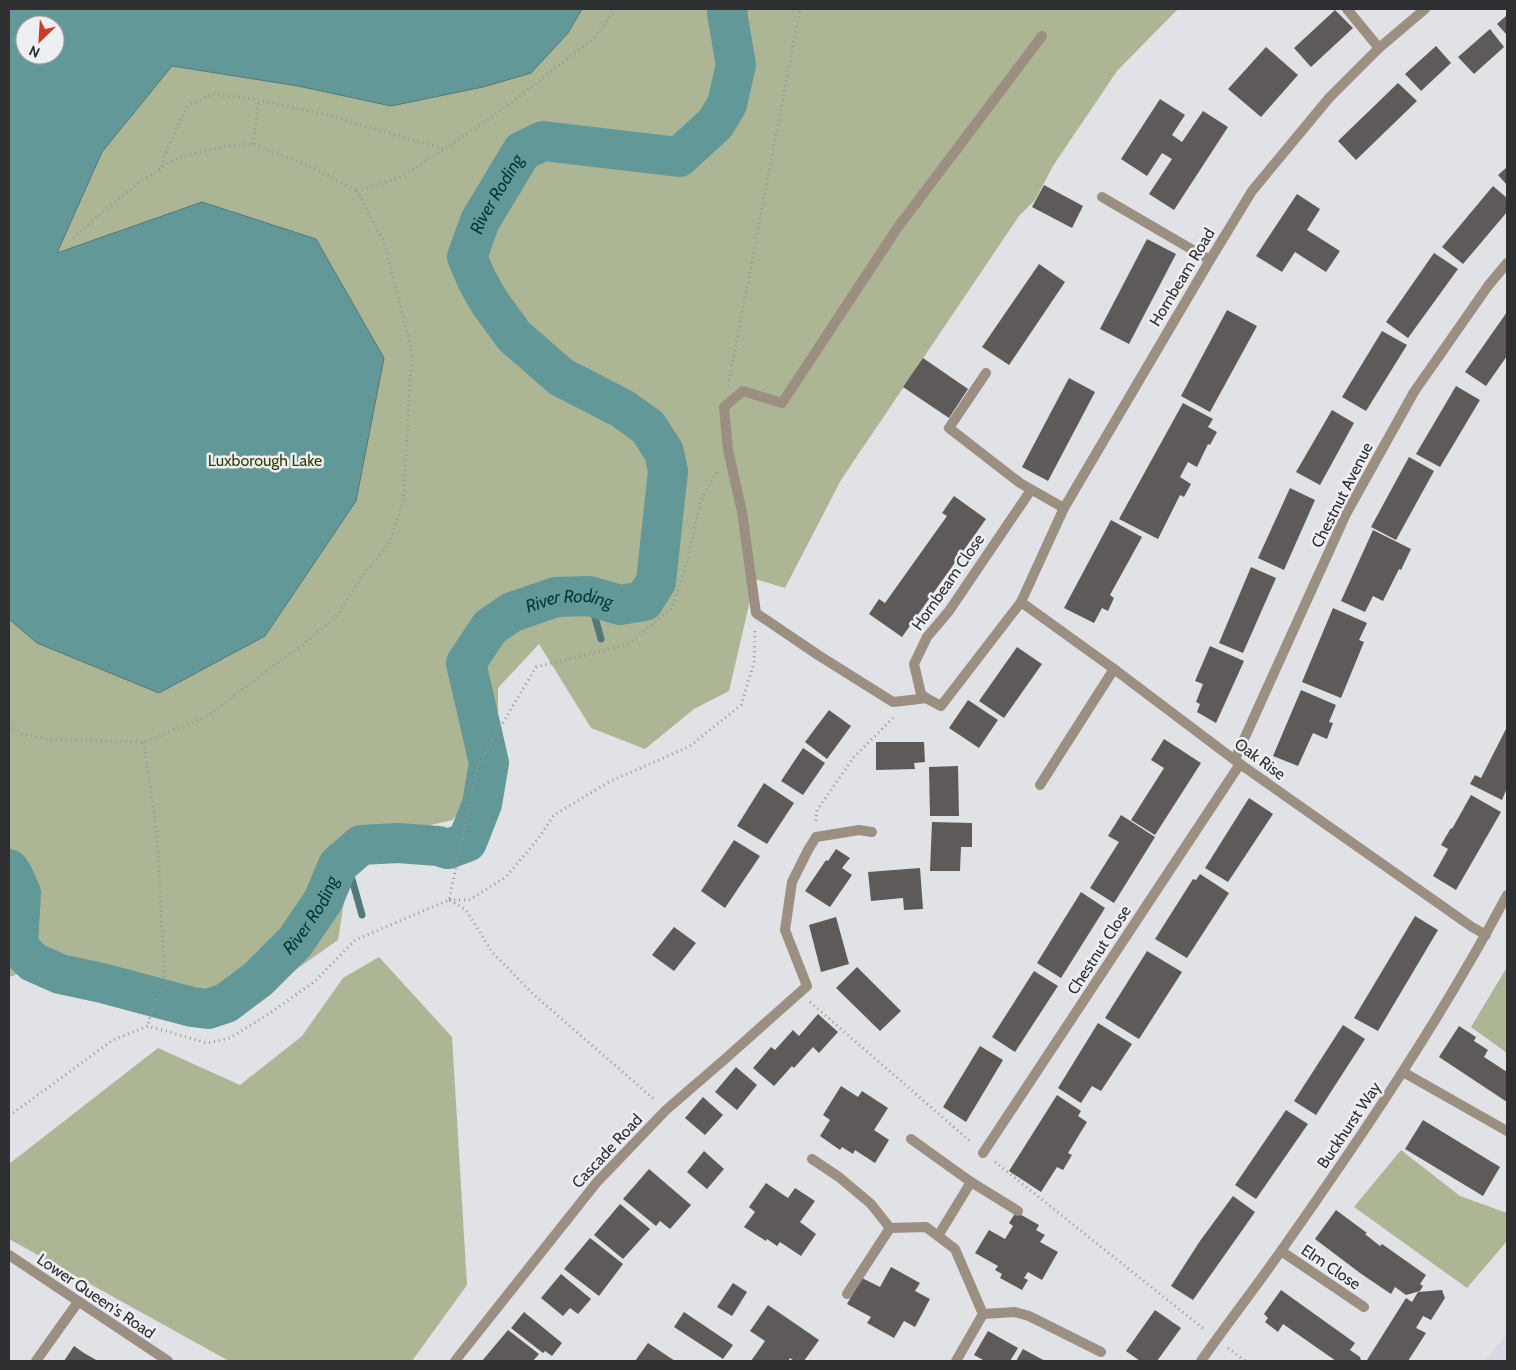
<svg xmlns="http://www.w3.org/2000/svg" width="1516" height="1370" viewBox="0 0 1516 1370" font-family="Cabin,sans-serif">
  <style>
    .built { fill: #d7d9e5 }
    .green { fill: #acb695; fill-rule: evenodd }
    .water { fill: #639899; stroke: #53787a; fill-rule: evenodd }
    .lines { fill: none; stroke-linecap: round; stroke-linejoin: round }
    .stream { stroke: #53787a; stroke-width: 7 }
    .river { stroke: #639899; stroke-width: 40 }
    .building { fill: #5e5a5a }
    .path { stroke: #96979a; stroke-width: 3; stroke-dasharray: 1 4; stroke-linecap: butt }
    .service { stroke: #9a8f80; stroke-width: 10 }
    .minor { stroke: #9a8f80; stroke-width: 10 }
    .tertiary { stroke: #9a8f80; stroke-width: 10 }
    .labels { text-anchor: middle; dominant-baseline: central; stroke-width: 5; stroke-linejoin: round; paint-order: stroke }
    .street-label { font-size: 16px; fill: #2e2f30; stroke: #eeeff3 }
    .park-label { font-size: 16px; fill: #334000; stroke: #eeeff3 }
    .water-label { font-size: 18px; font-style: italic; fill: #04393a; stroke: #eeeff3 }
  </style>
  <rect width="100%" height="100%" fill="#e1e2e6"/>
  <!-- built -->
  <polygon class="built" points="1507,1333 1507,1361 1485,1361"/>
  <!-- green -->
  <g class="green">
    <path d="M9,9H1178L1117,71L1053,166L1035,200L1019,216L841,480L785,588L755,579L729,691L694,709L645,749L591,728L539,644L498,688V810L454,817L453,820L413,829L390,832L350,864L338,940L281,980L208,1004L63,958L9,977ZM25,25H55V55H25Z"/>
    <polygon points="379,957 452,1037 467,1285 412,1361 229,1361 9,1239 9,1164 158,1048 240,1085 302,1036 343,978"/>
    <polygon points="1507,967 1507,1053 1471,1027"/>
    <polygon points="1401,1150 1460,1196 1507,1213 1507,1241 1467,1288 1354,1207"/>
  </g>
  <!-- water -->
  <path class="water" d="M9,9H582L568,33L531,73L483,87L391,106L298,86L172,66L102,152L57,253L202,202L316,239L384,358L356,501L265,636L159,693L37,643L9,619ZM25,25H55V55H25Z"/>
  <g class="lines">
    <!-- stream -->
    <g class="stream">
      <polyline points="589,596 601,639"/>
      <polyline points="346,858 362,915"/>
    </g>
    <!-- river -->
    <path class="river" id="s1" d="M9,869L13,875L21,893L18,944L23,952L33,962L60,974L102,983L192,1007L208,1009L226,1003L258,979L295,942L323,901L338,865L361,845L398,843L438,846L448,849L467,842L482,804L489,763L466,663L490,627L512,612L556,597L589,596L620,605L644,601L656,582L668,471L664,452L648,427L623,409L561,377L514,336L488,300L477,280L467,257L480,221L522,151L543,141L679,157L716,123L727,104L736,65L727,13L728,9"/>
  </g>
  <!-- building -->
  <g class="building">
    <polygon points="1335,10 1353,28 1311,67 1294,48"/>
    <polygon points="1507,15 1507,35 1497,24"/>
    <polygon points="1490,29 1504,47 1474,74 1458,57"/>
    <polygon points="1436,46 1451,63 1421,91 1405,74"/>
    <polygon points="1266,47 1298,75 1261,117 1228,89"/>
    <polygon points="1398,83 1417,101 1356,160 1338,141"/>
    <polygon points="1160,99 1185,115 1172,135 1182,142 1203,111 1228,127 1174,210 1149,194 1172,159 1162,153 1147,176 1121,159"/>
    <polygon points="1507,167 1507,185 1498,175"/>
    <polygon points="1044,185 1083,206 1072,228 1032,207"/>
    <polygon points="1493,186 1507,198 1507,212 1463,264 1442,247"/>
    <polygon points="1297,194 1320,209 1307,230 1340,251 1326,272 1295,252 1282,272 1256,256"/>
    <polygon points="1147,239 1176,254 1129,344 1100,329"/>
    <polygon points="1434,253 1458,269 1408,338 1386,322"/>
    <polygon points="1039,264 1065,282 1009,365 982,347"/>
    <polygon points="1227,310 1257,326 1210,412 1181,396"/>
    <polygon points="1507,312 1507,356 1486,386 1465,372"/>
    <polygon points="1382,331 1407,345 1366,411 1342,397"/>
    <polygon points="923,358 968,389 949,418 903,387"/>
    <polygon points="1069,378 1095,392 1048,481 1022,467"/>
    <polygon points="1456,386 1480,400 1440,467 1416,454"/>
    <polygon points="1183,403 1213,419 1208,427 1217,432 1210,445 1208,444 1197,467 1188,462 1180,477 1191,484 1184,497 1180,495 1158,539 1119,519"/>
    <polygon points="1332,410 1354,423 1320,485 1296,472"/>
    <polygon points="1409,457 1434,471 1396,540 1371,527"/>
    <polygon points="1290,488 1315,500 1284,570 1258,558"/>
    <polygon points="954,496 986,519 902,637 869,614 879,599 885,603 947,516 942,513"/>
    <polygon points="1111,520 1142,537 1110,595 1114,598 1108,611 1102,608 1094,623 1064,608"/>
    <polygon points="1373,530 1411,549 1401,570 1399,569 1383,601 1373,596 1365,612 1341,601"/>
    <polygon points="1251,567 1276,578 1243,653 1219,643"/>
    <polygon points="1333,608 1367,623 1359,640 1364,642 1341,698 1302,682"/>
    <polygon points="1210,646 1244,661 1216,723 1197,712 1200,704 1196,702 1203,684 1195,681"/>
    <polygon points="1017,647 1042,664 1004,718 979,701"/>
    <polygon points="1301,690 1336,705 1329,722 1333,723 1327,739 1313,733 1298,766 1273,756"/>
    <polygon points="968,700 998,720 979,748 949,728"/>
    <polygon points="829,710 851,726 827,759 805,742"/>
    <polygon points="1507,727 1507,788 1502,800 1470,784 1475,775 1481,778"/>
    <polygon points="1164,739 1201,763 1155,835 1131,820 1164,768 1151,760"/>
    <polygon points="876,742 924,742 925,762 914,763 915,769 876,770"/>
    <polygon points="803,748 825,763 803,795 781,781"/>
    <polygon points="958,766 959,816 930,816 929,767"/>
    <polygon points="764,783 794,803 767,844 737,826"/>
    <polygon points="1471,795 1501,812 1456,890 1433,876 1448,849 1441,845 1451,828 1452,829"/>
    <polygon points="1249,798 1273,814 1228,882 1205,868"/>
    <polygon points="1121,815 1155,837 1114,903 1090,888 1119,842 1108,836"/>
    <polygon points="932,822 972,823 972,847 961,847 960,871 930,871"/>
    <polygon points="734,840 760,856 725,908 701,891"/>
    <polygon points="836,849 850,858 842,868 852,875 830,907 805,891 826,860 828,861"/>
    <polygon points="920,868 923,909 904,910 903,898 871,901 868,872"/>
    <polygon points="1200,874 1229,893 1187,958 1155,939 1193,879 1196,880"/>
    <polygon points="1081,892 1105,908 1061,978 1037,963"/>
    <polygon points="1415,916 1438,930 1378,1031 1354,1018"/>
    <polygon points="836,917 849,964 821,972 809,925"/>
    <polygon points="674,927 696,943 674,971 652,955"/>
    <polygon points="1147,951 1182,972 1139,1039 1105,1018"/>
    <polygon points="857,967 901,1011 880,1031 836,988"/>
    <polygon points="1034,971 1058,986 1015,1052 992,1037"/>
    <polygon points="818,1014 838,1032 819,1053 813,1047 794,1068 792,1066 774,1086 753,1068 771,1047 775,1050 793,1030 799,1036"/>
    <polygon points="1098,1023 1132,1044 1101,1091 1092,1086 1081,1103 1058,1088"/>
    <polygon points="1343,1025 1365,1039 1316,1115 1294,1101"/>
    <polygon points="1459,1026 1476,1037 1474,1041 1488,1050 1484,1057 1507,1072 1507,1102 1439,1057"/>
    <polygon points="980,1046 1003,1060 966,1122 943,1107"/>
    <polygon points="736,1067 757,1085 737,1110 715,1092"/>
    <polygon points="841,1086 858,1097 862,1091 888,1108 874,1130 889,1140 875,1163 855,1150 853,1154 842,1147 840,1150 820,1136 830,1120 823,1115"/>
    <polygon points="1057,1095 1081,1111 1078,1116 1087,1122 1068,1153 1072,1155 1063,1170 1057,1167 1041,1192 1009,1171"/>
    <polygon points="703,1097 723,1115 705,1135 685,1118"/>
    <polygon points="1286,1110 1308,1124 1256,1199 1235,1185"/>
    <polygon points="1423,1120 1500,1167 1483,1196 1405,1149"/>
    <polygon points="704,1151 724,1169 707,1189 687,1172"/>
    <polygon points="649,1169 691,1205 670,1229 660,1221 656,1226 623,1199"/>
    <polygon points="766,1183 788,1198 795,1188 815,1201 800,1222 816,1234 801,1256 780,1242 777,1246 767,1239 766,1241 744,1227 755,1212 749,1207"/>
    <polygon points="1233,1196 1255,1212 1193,1300 1171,1286 1200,1241"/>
    <polygon points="620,1204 650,1229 623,1259 594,1235"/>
    <polygon points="1336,1210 1367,1233 1365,1234 1380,1246 1382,1244 1426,1275 1420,1284 1423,1286 1420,1291 1406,1295 1395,1287 1391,1294 1360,1273 1315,1239"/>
    <polygon points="1016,1212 1039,1225 1036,1230 1045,1235 1040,1242 1058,1252 1042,1280 1028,1272 1024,1278 1028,1280 1022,1290 1000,1278 1002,1274 995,1270 998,1266 975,1253 989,1230 1005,1239 1013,1226 1009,1223"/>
    <polygon points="590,1238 623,1264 599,1296 564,1269"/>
    <polygon points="891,1267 920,1283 915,1291 930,1299 915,1327 904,1321 894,1338 867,1323 871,1317 847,1304 862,1278 880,1287"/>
    <polygon points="561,1274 591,1299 578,1314 570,1308 563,1316 541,1298"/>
    <polygon points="733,1283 747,1292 732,1316 717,1307"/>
    <polygon points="1281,1290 1355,1343 1350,1350 1360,1357 1361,1361 1336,1361 1283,1324 1278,1332 1265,1322 1268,1318 1264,1314"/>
    <polygon points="1442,1290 1445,1298 1431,1320 1423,1316 1416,1328 1426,1333 1408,1361 1367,1360 1406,1298 1412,1302 1418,1292"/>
    <polygon points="768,1305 819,1340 804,1361 794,1361 790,1358 788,1361 751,1361 765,1341 750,1331"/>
    <polygon points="1155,1310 1181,1328 1157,1361 1140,1361 1126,1351"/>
    <polygon points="524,1312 562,1343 552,1356 545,1351 543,1353 511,1328"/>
    <polygon points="684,1312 733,1345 723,1359 674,1327"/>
    <polygon points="508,1330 539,1354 533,1361 482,1361"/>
    <polygon points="988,1331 1018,1348 1010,1361 985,1361 974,1355"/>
    <polygon points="648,1343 675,1361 635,1361"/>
    <polygon points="74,1346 84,1353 98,1361 64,1361"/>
    <polygon points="1023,1349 1045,1361 1016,1361"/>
  </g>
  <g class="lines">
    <!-- path -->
    <g class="path">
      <polyline points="253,144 259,100"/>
      <polyline points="159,171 175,130 188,105 213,94 259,100 327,115 443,149"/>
      <polyline points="73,238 105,210 140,182 178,158 226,146 253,144 312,167 357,191"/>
      <polyline points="729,381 800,9"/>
      <polyline points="9,725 22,734 45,739 144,742 209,715 256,679 301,646 336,617 361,578 390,542 403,501 412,352 384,242 357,191 404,176 498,113 593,39 616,9"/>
      <polyline points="144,742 157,834 165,983 151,1011 148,1026"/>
      <polyline points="816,821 817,810 854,757 893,718"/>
      <polyline points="449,900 469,900 506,877 538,839 554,815 609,782 690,746 741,705 754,663 755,630"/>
      <polyline points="450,900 466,910 492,952 534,995 655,1100"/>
      <polyline points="810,1002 971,1142"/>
      <polyline points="9,1116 113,1040 148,1026 207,1043 230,1038 270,1013 314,982 355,940 449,900 478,765 536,667 627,645 672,608 687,562 701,500 717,471"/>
      <polyline points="995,1162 1205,1330"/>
      <polyline points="1228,1348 1245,1361"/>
    </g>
    <!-- service -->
    <g class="service">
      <polyline points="1347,9 1379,48"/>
      <polyline points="1102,197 1210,260"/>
      <polyline points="911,700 893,702 818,655 756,613 742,512 728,450 724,407 743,391 782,403 898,227 1042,36"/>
      <polyline points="1040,785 1114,669"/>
      <polyline points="911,1139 971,1182 938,1236"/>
      <polyline points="812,1159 839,1177 871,1204 890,1228 847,1294"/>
      <polyline points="971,1182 1018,1211"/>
      <polyline points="983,1314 1015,1312 1029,1316 1101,1352"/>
    </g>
    <!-- minor -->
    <g class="minor">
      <polyline points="986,373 949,428 1020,483 1064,508"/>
      <polyline points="1021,602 1114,669 1240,764 1472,927 1486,935"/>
      <polyline points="926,698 921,694 914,664 927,637 949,611 1031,490"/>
      <polyline points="911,700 926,698 941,706 1021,602 1064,508 1210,260 1252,191 1329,98 1379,48 1425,9"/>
      <polyline points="1235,759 1346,514 1414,392 1488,286 1507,263"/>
      <polyline points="1403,1072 1507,1131"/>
      <polyline points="983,1153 1240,764"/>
      <polyline points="890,1228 926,1227 955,1249 983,1314 956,1361"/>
      <polyline points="1281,1251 1364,1307"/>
      <polyline points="9,1255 168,1361"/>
      <polyline points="36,1361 78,1302"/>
      <polyline points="455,1361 597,1182 666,1110 725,1059 807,986 785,930 792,882 808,850 816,837 859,830 872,832"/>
    </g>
    <!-- tertiary -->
    <path class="tertiary" d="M1201,1361C1227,1324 1255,1288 1281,1251C1362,1136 1441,1019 1507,895"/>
  </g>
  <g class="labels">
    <!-- street labels -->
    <g class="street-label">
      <text transform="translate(1182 277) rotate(-59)">Hornbeam Road</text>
      <text transform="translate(1342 495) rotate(-63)">Chestnut Avenue</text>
      <text transform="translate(948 582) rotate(-55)">Hornbeam Close</text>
      <text transform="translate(1260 759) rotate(36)">Oak Rise</text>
      <text transform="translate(1099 950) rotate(-57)">Chestnut Close</text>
      <text transform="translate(1349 1125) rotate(-56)">Buckhurst Way</text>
      <text transform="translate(607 1151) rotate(-47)">Cascade Road</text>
      <text transform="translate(1331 1267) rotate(34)">Elm Close</text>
      <text transform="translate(96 1296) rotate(34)">Lower Queen's Road</text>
    </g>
    <!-- park labels -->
    <g class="park-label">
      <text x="265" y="460">Luxborough Lake</text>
    </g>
    <!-- water labels -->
    <g class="water-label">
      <text stroke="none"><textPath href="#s1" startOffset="1521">River Roding</textPath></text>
      <text stroke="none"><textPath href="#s1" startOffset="936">River Roding</textPath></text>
      <text stroke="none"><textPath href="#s1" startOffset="426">River Roding</textPath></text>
    </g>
  </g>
  <!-- border -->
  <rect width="1516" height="1370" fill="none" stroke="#2e2f30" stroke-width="20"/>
  <!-- north arrow -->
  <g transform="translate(40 40) rotate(205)"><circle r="24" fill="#eeeff3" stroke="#a1a2a5"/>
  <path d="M0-4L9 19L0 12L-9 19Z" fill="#c93e26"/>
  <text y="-8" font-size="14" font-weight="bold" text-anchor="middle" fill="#2e2f30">N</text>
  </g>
</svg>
